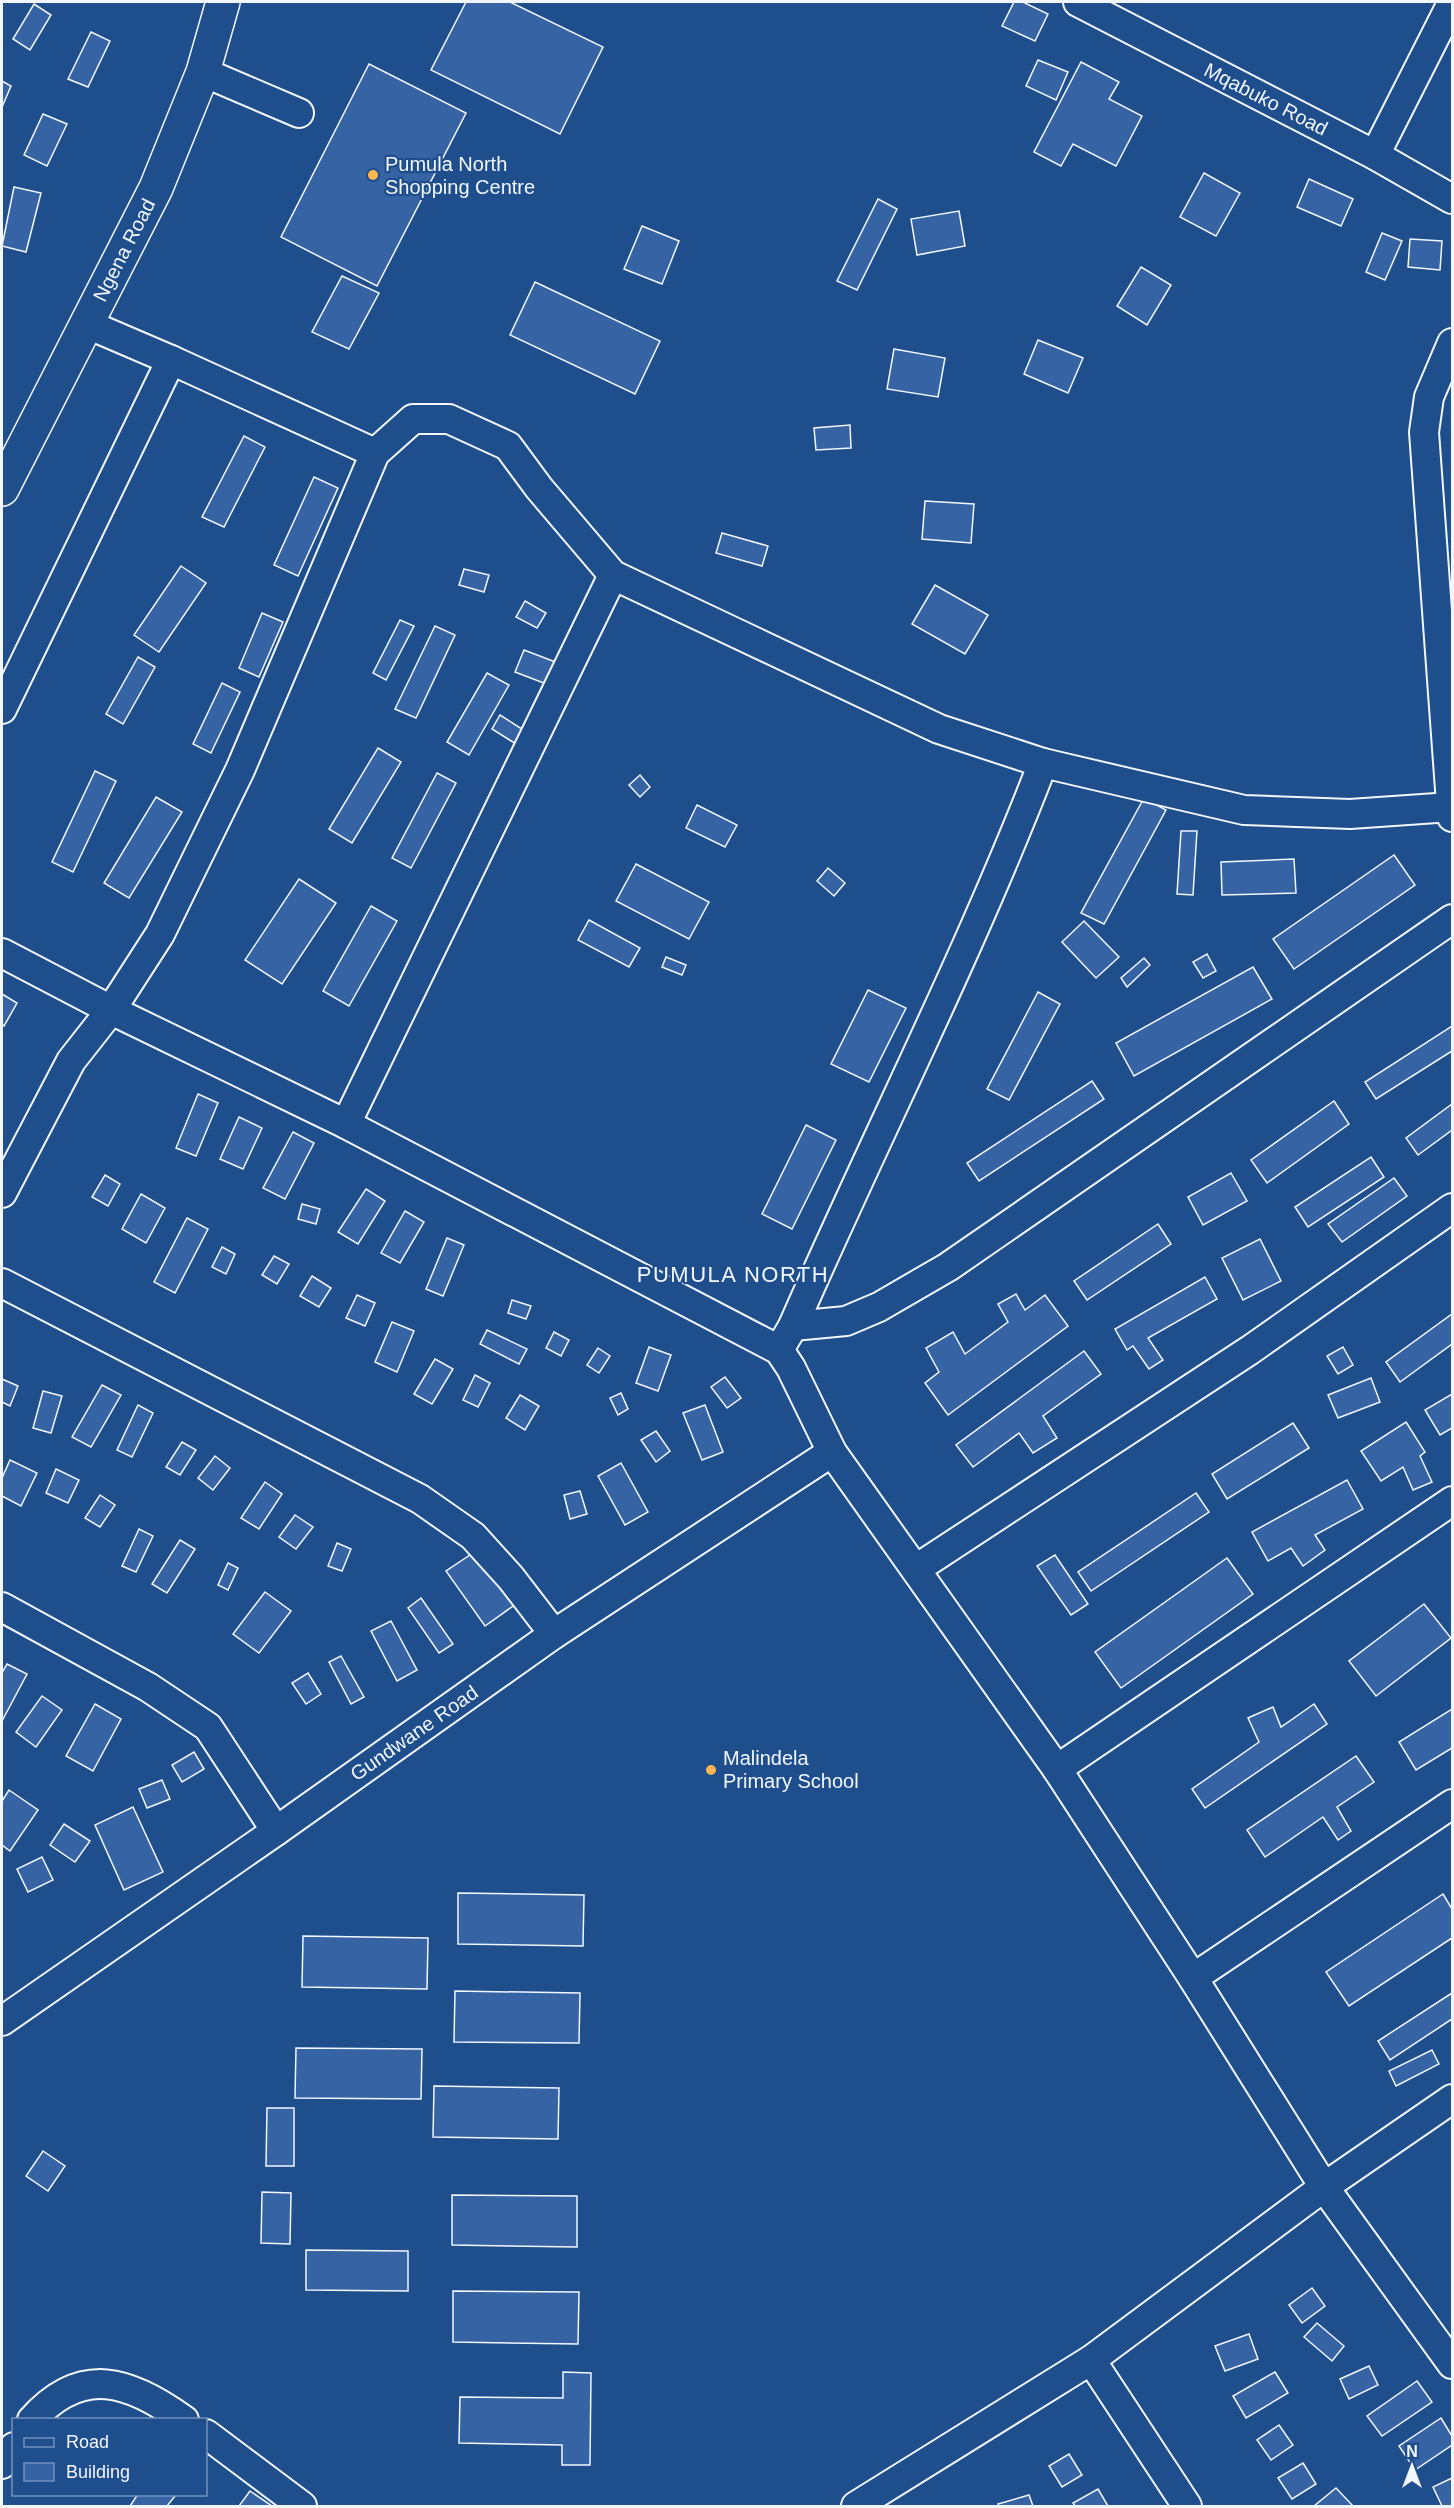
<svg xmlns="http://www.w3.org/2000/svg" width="1454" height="2508" viewBox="0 0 1454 2508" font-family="Arial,sans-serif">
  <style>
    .building { fill: #3563a3; stroke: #f2f6ff; stroke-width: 1.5 }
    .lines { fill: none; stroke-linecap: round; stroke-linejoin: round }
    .street-casing { stroke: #f2f6ff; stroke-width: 32 }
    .secondary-casing { stroke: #f2f6ff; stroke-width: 36 }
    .street { stroke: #1f4e8c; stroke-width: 28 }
    .secondary { stroke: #1f4e8c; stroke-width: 33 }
    .poi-dot { fill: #ffb74d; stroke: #1f4e8c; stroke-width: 2 }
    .labels { text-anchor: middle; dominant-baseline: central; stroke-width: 4.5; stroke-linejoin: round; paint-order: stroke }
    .street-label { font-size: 20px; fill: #f2f6ff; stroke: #1f4e8c }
    .poi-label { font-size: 20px; fill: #f2f6ff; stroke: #1f4e8c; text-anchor: start }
    .quarter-label { font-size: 22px; letter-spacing: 1.5px; fill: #f2f6ff; stroke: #1f4e8c }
  </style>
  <rect width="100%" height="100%" fill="#1f4e8c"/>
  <!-- building -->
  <g class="building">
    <polygon points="466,2 510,2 603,47 560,134 431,70"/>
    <polygon points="1014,2 1023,2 1048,14 1035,41 1002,26"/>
    <polygon points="34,4 51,15 30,50 13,39"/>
    <polygon points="91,32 110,41 88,87 68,79"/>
    <polygon points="1038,60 1068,72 1056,100 1026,86"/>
    <polygon points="1081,62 1119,82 1109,99 1142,116 1116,166 1073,144 1061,166 1034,152"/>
    <polygon points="369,64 466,113 377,286 281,237"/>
    <polygon points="2,81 11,86 2,107"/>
    <polygon points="43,114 67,124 47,166 24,155"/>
    <polygon points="1204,173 1240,193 1216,236 1180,217"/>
    <polygon points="1309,179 1353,199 1341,226 1297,207"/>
    <polygon points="14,187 41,193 26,252 2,246"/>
    <polygon points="878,199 897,209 857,290 837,281"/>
    <polygon points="959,211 965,246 917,255 911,219"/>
    <polygon points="642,226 679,241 662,284 624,269"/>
    <polygon points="1382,233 1402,241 1385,280 1366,272"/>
    <polygon points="1410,239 1442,241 1440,270 1408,267"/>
    <polygon points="1141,267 1171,285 1147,325 1117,306"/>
    <polygon points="342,276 379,293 349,349 312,332"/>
    <polygon points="535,282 660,341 635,394 510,335"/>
    <polygon points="1038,340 1083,358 1068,393 1024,374"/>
    <polygon points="894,349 945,358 938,397 887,389"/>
    <polygon points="850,425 851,448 816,450 814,428"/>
    <polygon points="244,436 265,447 224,527 202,517"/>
    <polygon points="314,477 338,488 298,576 274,565"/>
    <polygon points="925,501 974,504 971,543 922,539"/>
    <polygon points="722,533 768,546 762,566 716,553"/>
    <polygon points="181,566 206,583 159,652 134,635"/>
    <polygon points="464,569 489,575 484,592 459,585"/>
    <polygon points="935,585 988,615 965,654 912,624"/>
    <polygon points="525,601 546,613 537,628 516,617"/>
    <polygon points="262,613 283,622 259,677 239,668"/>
    <polygon points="400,620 414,626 386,680 373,673"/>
    <polygon points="435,626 455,635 416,718 395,709"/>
    <polygon points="524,650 558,663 549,685 515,672"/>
    <polygon points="138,657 155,667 123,724 106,714"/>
    <polygon points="487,673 509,685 469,755 447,742"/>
    <polygon points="222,683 240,692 211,753 193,744"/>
    <polygon points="500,715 525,731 516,744 492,729"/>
    <polygon points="378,748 401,762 352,843 329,829"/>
    <polygon points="95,771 116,781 73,872 52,862"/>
    <polygon points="437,773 456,783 411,868 392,858"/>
    <polygon points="640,775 650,787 640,797 629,785"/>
    <polygon points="156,797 182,812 129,898 104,883"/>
    <polygon points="1144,798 1166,810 1104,924 1081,913"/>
    <polygon points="697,805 737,825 725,847 686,828"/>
    <polygon points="1181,831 1197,831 1193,895 1177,894"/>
    <polygon points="1394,855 1415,885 1294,969 1273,939"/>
    <polygon points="1294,859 1296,893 1222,895 1221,862"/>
    <polygon points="636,864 709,902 689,939 616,901"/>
    <polygon points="828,868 845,883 834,896 817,881"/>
    <polygon points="299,879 336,903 282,984 245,960"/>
    <polygon points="371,906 397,921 349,1006 323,991"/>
    <polygon points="589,920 640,948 629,967 578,940"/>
    <polygon points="1084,921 1119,957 1096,978 1062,942"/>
    <polygon points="1207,954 1216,971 1203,978 1193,962"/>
    <polygon points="666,957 686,965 682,975 662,967"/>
    <polygon points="1144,958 1150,965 1127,987 1121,978"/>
    <polygon points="1253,967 1272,999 1134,1076 1116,1043"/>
    <polygon points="868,990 906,1008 869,1082 831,1064"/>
    <polygon points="1038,992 1060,1004 1009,1100 987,1089"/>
    <polygon points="2,994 17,1003 4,1026 2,1024"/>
    <polygon points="1452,1026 1452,1051 1376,1099 1365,1082"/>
    <polygon points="1092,1081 1104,1099 979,1181 967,1163"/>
    <polygon points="198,1094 218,1103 196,1156 176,1148"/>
    <polygon points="1334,1101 1349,1124 1267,1183 1251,1160"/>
    <polygon points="1452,1104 1452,1130 1418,1155 1406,1138"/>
    <polygon points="239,1117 262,1128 243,1169 220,1159"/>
    <polygon points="806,1125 836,1140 792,1229 762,1214"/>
    <polygon points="293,1132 314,1143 285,1199 263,1188"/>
    <polygon points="1371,1157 1384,1177 1308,1227 1295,1207"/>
    <polygon points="1231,1173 1247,1201 1203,1225 1188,1197"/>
    <polygon points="105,1175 120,1184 108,1206 92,1197"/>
    <polygon points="1394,1178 1407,1196 1342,1242 1328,1224"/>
    <polygon points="366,1189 385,1201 358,1244 338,1232"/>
    <polygon points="141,1194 165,1208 146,1243 122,1229"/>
    <polygon points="302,1204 320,1209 316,1224 298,1219"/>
    <polygon points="405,1211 424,1222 400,1263 381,1253"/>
    <polygon points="187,1218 208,1229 175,1293 154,1282"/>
    <polygon points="1158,1224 1171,1244 1087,1300 1074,1281"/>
    <polygon points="447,1238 464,1245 443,1296 426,1289"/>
    <polygon points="1260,1239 1281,1281 1243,1300 1222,1258"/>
    <polygon points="222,1247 235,1254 226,1274 212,1267"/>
    <polygon points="274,1256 289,1264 277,1284 262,1275"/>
    <polygon points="312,1276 331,1288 319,1307 300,1296"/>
    <polygon points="1205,1277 1217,1299 1148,1338 1163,1360 1149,1369 1133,1346 1127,1350 1115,1329"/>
    <polygon points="1016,1294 1025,1310 1045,1295 1068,1326 948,1415 925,1383 939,1372 926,1348 953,1332 965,1354 1008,1322 998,1304"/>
    <polygon points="357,1295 375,1303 365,1326 346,1318"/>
    <polygon points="512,1300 531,1306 526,1319 508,1313"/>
    <polygon points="1452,1314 1452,1344 1400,1382 1386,1362"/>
    <polygon points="392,1322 414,1331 397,1372 375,1362"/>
    <polygon points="487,1330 527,1349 519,1364 480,1344"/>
    <polygon points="554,1332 569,1340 561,1356 546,1348"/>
    <polygon points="649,1347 671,1355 658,1391 636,1383"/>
    <polygon points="1343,1347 1353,1365 1338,1374 1327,1356"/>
    <polygon points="598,1348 610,1356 599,1373 587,1365"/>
    <polygon points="1084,1351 1101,1374 1043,1416 1057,1438 1033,1453 1019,1433 973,1467 956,1445"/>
    <polygon points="435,1359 453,1369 432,1404 414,1394"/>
    <polygon points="475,1375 490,1383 478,1407 463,1400"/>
    <polygon points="725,1377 741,1398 727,1408 711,1387"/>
    <polygon points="1371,1378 1380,1402 1338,1418 1328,1395"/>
    <polygon points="2,1379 18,1386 10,1406 2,1402"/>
    <polygon points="102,1385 121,1395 91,1447 72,1437"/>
    <polygon points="43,1391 62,1396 51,1433 33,1428"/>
    <polygon points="621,1393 628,1409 618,1415 610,1398"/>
    <polygon points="1452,1394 1452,1428 1440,1435 1425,1410"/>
    <polygon points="520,1395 539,1406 525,1430 506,1418"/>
    <polygon points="138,1405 153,1413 132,1457 117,1450"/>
    <polygon points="705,1405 723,1452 702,1460 683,1413"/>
    <polygon points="1406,1422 1425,1452 1420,1456 1432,1482 1413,1490 1403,1467 1381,1481 1361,1451"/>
    <polygon points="1293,1423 1309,1448 1227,1499 1212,1474"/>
    <polygon points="656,1431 670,1451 656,1462 641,1440"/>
    <polygon points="182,1442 196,1450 180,1475 166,1467"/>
    <polygon points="215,1456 230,1468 213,1490 198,1478"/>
    <polygon points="10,1460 37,1473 21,1506 2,1496 2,1478"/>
    <polygon points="621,1463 648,1512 625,1525 598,1476"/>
    <polygon points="56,1469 79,1480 68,1503 46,1493"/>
    <polygon points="1347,1480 1363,1509 1315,1535 1325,1550 1303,1566 1291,1548 1268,1561 1252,1532"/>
    <polygon points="265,1482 282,1494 259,1529 241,1518"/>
    <polygon points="580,1491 587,1514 570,1519 564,1495"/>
    <polygon points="1196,1493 1209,1512 1091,1591 1078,1572"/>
    <polygon points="100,1495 115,1505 100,1527 85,1518"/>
    <polygon points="295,1515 313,1527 296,1549 279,1537"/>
    <polygon points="139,1529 153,1536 136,1572 122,1566"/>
    <polygon points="180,1540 195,1549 167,1593 152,1584"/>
    <polygon points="337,1543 351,1549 342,1571 328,1566"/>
    <polygon points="479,1549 516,1604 485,1626 446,1571"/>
    <polygon points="1055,1555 1088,1604 1071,1615 1037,1566"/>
    <polygon points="1227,1558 1253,1594 1121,1688 1095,1652"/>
    <polygon points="228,1563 238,1568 228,1590 218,1585"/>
    <polygon points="265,1592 291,1611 259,1653 233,1634"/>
    <polygon points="421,1598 453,1644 439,1653 408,1608"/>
    <polygon points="1424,1604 1451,1638 1376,1696 1349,1661"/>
    <polygon points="391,1621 417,1670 397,1681 371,1631"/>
    <polygon points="341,1656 364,1697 351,1704 329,1662"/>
    <polygon points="7,1664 27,1674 2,1721 2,1673"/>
    <polygon points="308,1673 321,1694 306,1704 292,1683"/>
    <polygon points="42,1696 62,1710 36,1747 16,1732"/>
    <polygon points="95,1704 121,1719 93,1771 66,1756"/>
    <polygon points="1314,1704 1327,1724 1205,1808 1192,1789 1259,1742 1248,1718 1273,1707 1281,1727"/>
    <polygon points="1452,1709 1452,1748 1416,1770 1399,1742"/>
    <polygon points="194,1752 204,1769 182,1782 172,1765"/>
    <polygon points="1356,1756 1374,1782 1337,1807 1351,1831 1338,1840 1323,1817 1265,1857 1247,1830"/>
    <polygon points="162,1780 170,1799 147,1808 139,1789"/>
    <polygon points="9,1790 38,1810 10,1851 2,1845 2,1801"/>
    <polygon points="133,1807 163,1872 124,1890 95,1825"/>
    <polygon points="64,1824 90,1841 75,1862 50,1845"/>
    <polygon points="42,1857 53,1880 28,1892 17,1869"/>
    <polygon points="458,1893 584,1895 583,1946 458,1944"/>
    <polygon points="1443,1894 1452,1909 1452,1938 1349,2006 1326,1972"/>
    <polygon points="303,1936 428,1938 427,1989 302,1987"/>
    <polygon points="455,1991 580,1993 579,2043 454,2042"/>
    <polygon points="1452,1993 1452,2019 1390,2060 1378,2041"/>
    <polygon points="296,2048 422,2049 421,2099 295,2098"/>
    <polygon points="1432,2050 1439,2064 1396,2086 1389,2071"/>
    <polygon points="434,2086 559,2088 558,2139 433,2137"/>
    <polygon points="267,2108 294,2108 294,2166 266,2166"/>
    <polygon points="43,2151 65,2166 48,2191 26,2176"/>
    <polygon points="262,2192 291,2193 290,2244 261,2243"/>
    <polygon points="452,2195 577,2196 577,2247 452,2245"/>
    <polygon points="306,2250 408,2251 408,2291 306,2290"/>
    <polygon points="1312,2288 1325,2306 1302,2323 1289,2305"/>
    <polygon points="453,2291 579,2292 578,2344 453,2342"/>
    <polygon points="1317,2323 1344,2346 1332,2361 1304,2337"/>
    <polygon points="1249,2334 1258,2359 1225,2371 1215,2346"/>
    <polygon points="1369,2366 1378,2385 1349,2399 1340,2379"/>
    <polygon points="563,2372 591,2373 590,2465 562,2465 562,2445 459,2443 460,2397 563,2398"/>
    <polygon points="1275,2372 1288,2393 1246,2418 1233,2396"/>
    <polygon points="1417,2381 1432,2402 1382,2436 1367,2416"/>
    <polygon points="1441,2418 1452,2436 1452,2445 1415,2470 1399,2446"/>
    <polygon points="1279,2425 1293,2445 1271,2460 1257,2440"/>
    <polygon points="1069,2454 1082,2475 1062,2487 1049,2466"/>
    <polygon points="1303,2463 1316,2484 1292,2499 1278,2478"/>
    <polygon points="1452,2478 1452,2506 1442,2506 1433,2487"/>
    <polygon points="1336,2488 1353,2506 1314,2506"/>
    <polygon points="1098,2489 1108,2506 1075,2506 1073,2503"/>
    <polygon points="250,2491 272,2506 239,2506"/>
    <polygon points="138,2494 173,2494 175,2496 167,2506 130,2506"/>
    <polygon points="1029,2495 1033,2506 999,2506 998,2504"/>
  </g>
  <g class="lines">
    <!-- street casing -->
    <g class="street-casing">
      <g id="street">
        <polyline points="1078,2 1375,155 1452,199"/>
        <polyline points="203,72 299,113"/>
        <polyline points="1375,155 1452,3"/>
        <polyline points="87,324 171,360"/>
        <polyline points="1452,343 1429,397 1424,432 1452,817"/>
        <polyline points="2,709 171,360 375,453"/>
        <polyline points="2,953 111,1010 346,1124 779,1350 791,1368 832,1452 1057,1769 1193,1978 1324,2187 1452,2364"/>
        <polyline points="346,1124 613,575"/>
        <polyline points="2,1193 71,1061 111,1010 160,934 240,770 375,453 413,419 449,419 508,446 539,488 613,575 939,729 1043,763"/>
        <polyline points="2,1283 420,1499 473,1536 511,1578 554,1634"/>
        <polyline points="793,1326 846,1321 879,1307 948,1267 1452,919"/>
        <path d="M779,1350L793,1326C875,1138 969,955 1043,763L1244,810L1350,814L1451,807"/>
        <polyline points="916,1569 1250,1350 1452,1208"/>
        <polyline points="2,1607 148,1687 208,1727 276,1831"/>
        <polyline points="1057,1769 1452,1501"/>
        <polyline points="1193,1978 1452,1804"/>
        <polyline points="2,2021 276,1831 554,1634 832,1452"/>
        <polyline points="1091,2360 1187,2506"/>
        <path d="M32,2420C82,2364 130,2381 184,2420"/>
        <polyline points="206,2434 302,2506"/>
        <polyline points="2,2464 14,2447"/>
        <polyline points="856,2506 1091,2360 1324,2187 1452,2099"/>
      </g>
    </g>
    <!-- secondary casing -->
    <g class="secondary-casing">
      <polyline id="secondary" points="2,489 156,188 203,72 223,2"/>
    </g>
    <!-- street -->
    <use href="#street" class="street"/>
    <!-- secondary -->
    <use href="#secondary" class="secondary"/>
  </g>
  <!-- markers -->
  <g class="poi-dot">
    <circle cx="373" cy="175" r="6"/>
    <circle cx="711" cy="1770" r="6"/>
  </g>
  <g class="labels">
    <!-- street labels -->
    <g class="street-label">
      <text transform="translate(1266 99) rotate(27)">Mqabuko Road</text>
      <text transform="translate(124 250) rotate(-63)">Ngena Road</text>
      <text transform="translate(414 1733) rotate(-35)">Gundwane Road</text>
    </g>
    <!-- poi labels -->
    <g class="poi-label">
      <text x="385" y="164">Pumula North<tspan x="385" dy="23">Shopping Centre</tspan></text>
      <text x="723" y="1758">Malindela<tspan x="723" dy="23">Primary School</tspan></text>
    </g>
    <!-- quarter labels -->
    <g class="quarter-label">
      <text x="733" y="1274">PUMULA NORTH</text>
    </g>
  </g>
  <!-- border -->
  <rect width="1454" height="2508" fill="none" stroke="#f2f6ff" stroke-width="6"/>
  <!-- legend -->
  <rect x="12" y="2418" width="195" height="78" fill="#1f4e8c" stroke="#7391ba" stroke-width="1.5"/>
  <rect x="24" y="2438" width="30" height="9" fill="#1f4e8c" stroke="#7391ba" stroke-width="1.5"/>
  <text x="66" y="2448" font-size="18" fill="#f2f6ff">Road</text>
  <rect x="24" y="2463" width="30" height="18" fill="#3563a3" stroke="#7391ba" stroke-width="1.5"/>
  <text x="66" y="2478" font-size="18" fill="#f2f6ff">Building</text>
  <!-- north arrow -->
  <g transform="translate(1412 2466)" stroke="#1f4e8c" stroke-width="4.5" paint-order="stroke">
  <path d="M0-4.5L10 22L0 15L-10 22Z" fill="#f2f6ff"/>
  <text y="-9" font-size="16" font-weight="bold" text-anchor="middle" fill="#f2f6ff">N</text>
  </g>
</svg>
